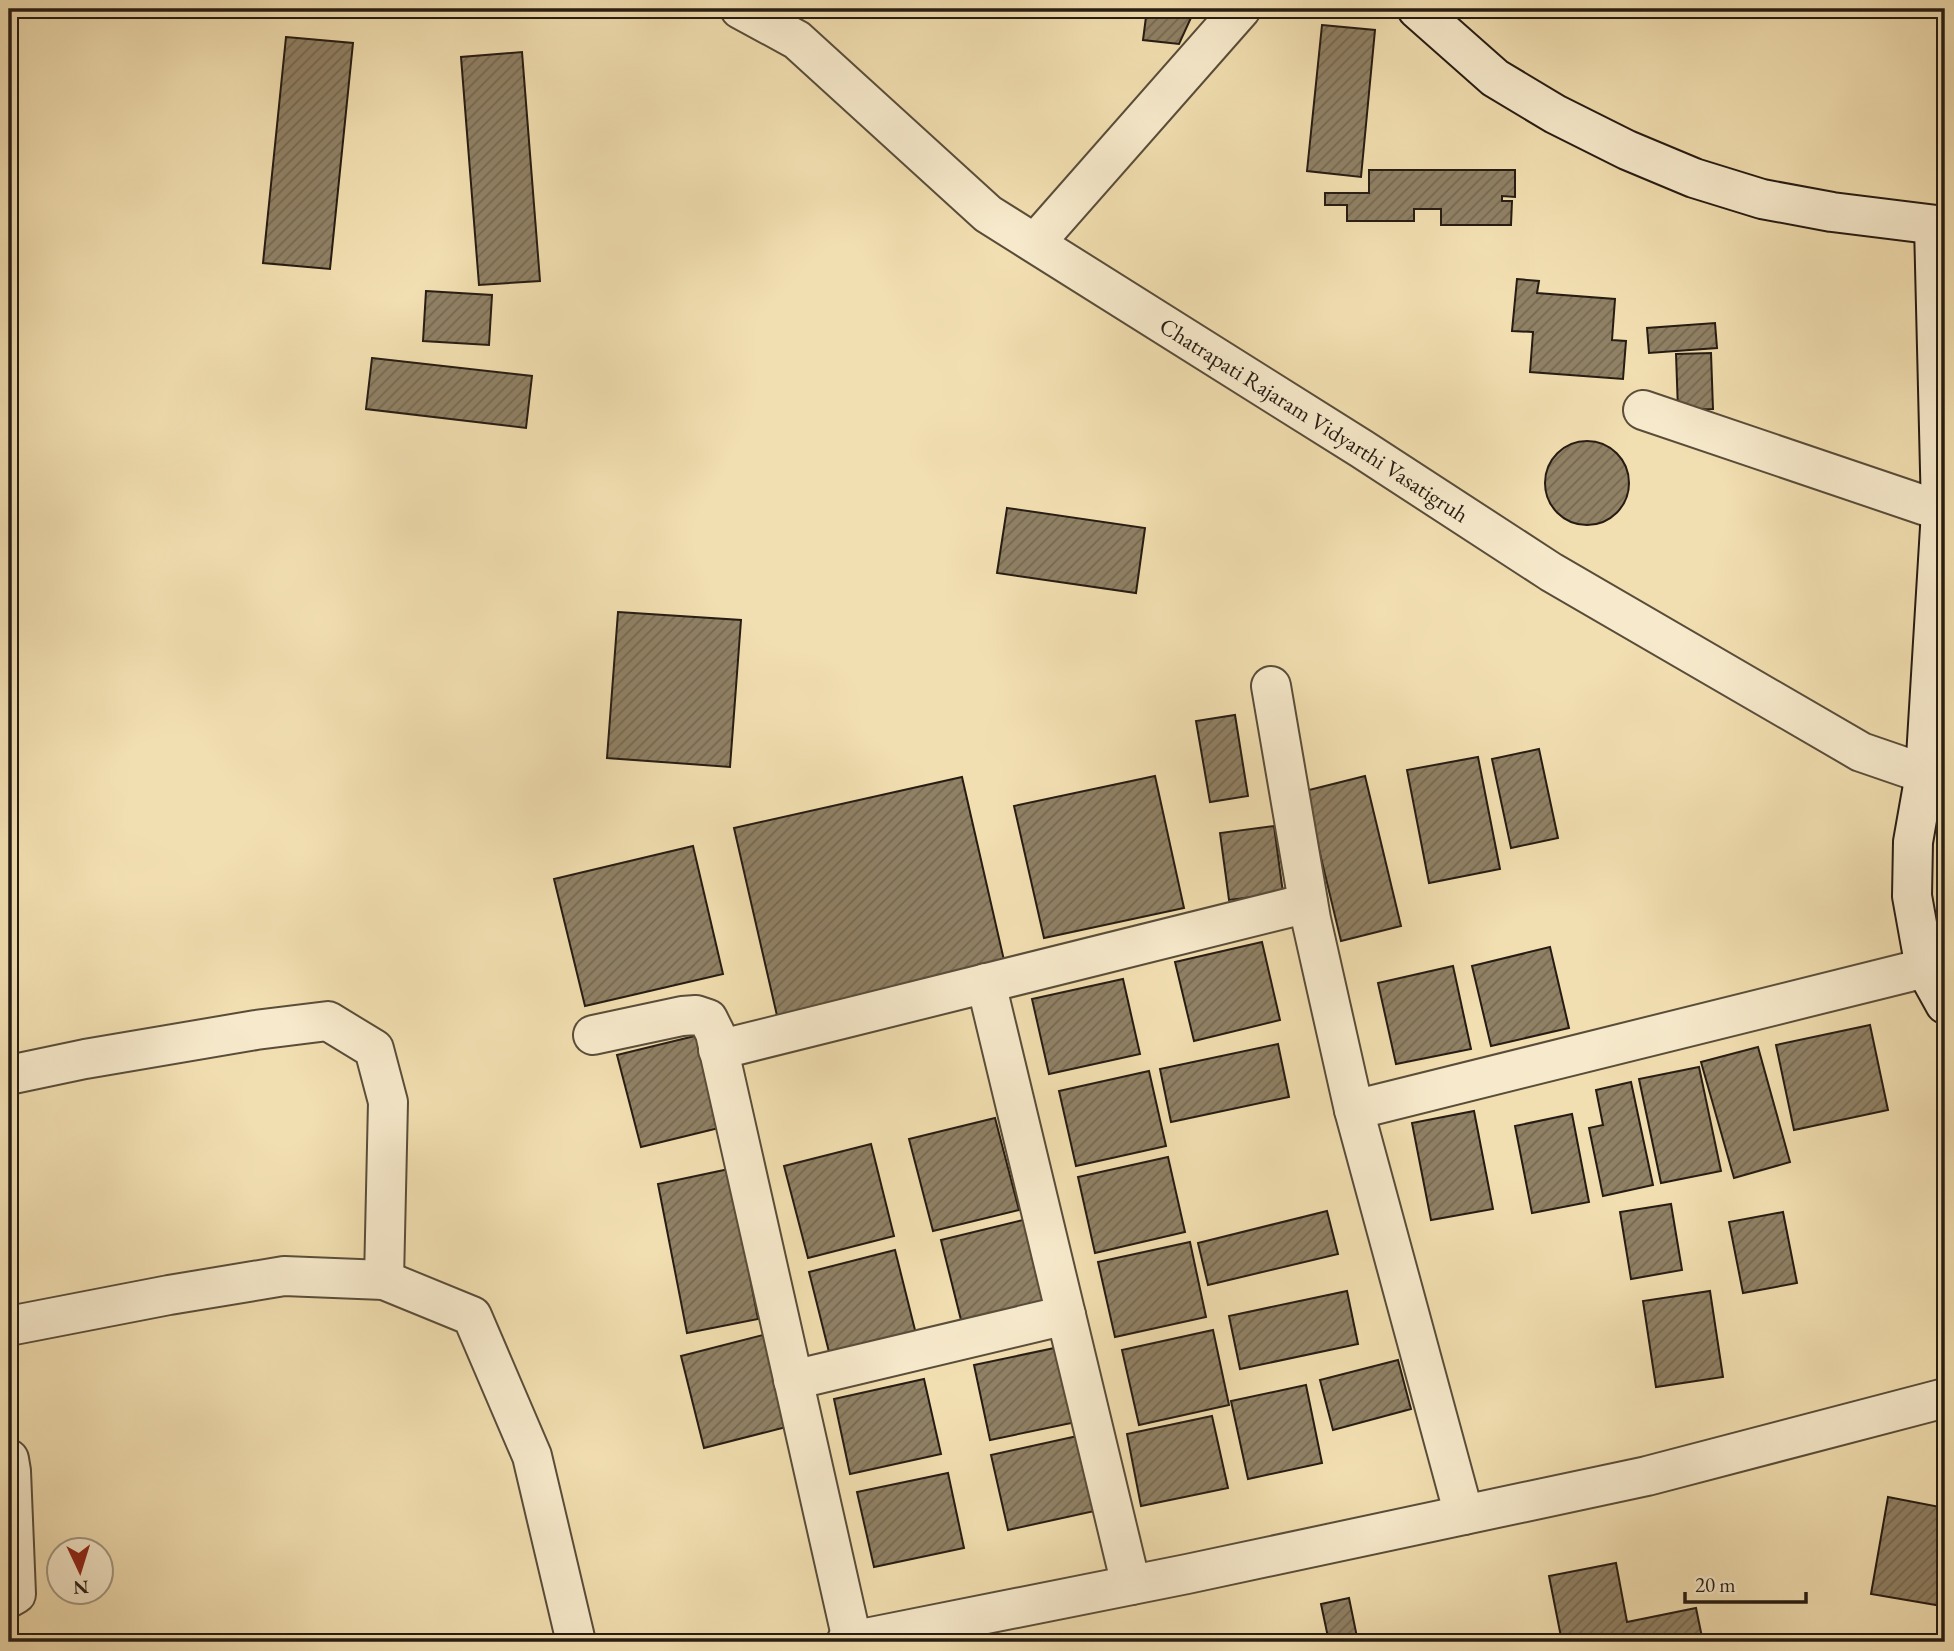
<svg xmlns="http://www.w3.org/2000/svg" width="1954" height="1651" viewBox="0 0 1954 1651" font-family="'EB Garamond',serif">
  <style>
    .building { fill: url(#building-hatch); stroke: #261c13; stroke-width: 2 }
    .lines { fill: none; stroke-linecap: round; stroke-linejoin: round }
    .street-casing { stroke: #594d3a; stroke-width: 42 }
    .secondary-casing { stroke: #261c13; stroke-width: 42 }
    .street { stroke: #f7eacc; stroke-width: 38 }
    .secondary { stroke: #f7eacc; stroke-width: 38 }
    .labels { text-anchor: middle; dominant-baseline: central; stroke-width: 7; stroke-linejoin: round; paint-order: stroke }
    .street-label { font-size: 23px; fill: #261c13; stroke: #f7eacc }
  </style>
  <defs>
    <pattern id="building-hatch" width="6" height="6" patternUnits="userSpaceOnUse" patternTransform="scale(1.75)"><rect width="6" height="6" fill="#908165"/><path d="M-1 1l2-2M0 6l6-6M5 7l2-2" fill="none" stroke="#756952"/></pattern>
  </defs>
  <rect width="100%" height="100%" fill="#f2dfb1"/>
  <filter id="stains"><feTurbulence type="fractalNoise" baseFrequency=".00286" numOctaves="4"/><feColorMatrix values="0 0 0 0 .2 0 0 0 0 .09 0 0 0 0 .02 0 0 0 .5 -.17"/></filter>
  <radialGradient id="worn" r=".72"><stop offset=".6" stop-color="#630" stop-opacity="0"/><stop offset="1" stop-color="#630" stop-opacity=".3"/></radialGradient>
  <!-- building -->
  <g class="building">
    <polygon points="1147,9 1195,9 1179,44 1143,40"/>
    <polygon points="1322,25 1375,30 1361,177 1307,171"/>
    <polygon points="286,37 353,43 330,269 263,263"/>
    <polygon points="522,52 540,281 479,285 461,57"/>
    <polygon points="1369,170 1515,170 1515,197 1502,196 1502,201 1512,201 1511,225 1441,225 1441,209 1414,209 1414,221 1347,221 1347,205 1325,205 1325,193 1369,193"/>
    <polygon points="1517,279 1539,281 1537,293 1615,299 1612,340 1626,341 1623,379 1530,372 1533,332 1512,331"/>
    <polygon points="426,291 492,295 489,345 423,341"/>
    <polygon points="1715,323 1717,348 1649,353 1647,328"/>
    <polygon points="1711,353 1713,409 1678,410 1676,354"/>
    <polygon points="372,358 532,376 526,428 366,409"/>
    <circle cx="1587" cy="483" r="42"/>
    <polygon points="1007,508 1145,528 1136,593 997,573"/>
    <polygon points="618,612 741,620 730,767 607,758"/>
    <polygon points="1235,715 1248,796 1210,802 1196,721"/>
    <polygon points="1539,749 1558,838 1511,848 1492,759"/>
    <polygon points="1478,757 1500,869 1429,883 1407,770"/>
    <polygon points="1155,776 1184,908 1044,938 1014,806"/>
    <polygon points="1365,776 1401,926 1341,941 1305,791"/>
    <polygon points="962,777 1006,969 778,1020 734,828"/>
    <polygon points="1274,826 1283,893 1229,900 1220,833"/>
    <polygon points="693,846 723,974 585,1006 554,879"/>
    <polygon points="1262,942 1280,1020 1194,1041 1175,962"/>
    <polygon points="1550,947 1569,1028 1491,1046 1472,966"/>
    <polygon points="1453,966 1471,1049 1396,1064 1378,983"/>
    <polygon points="1123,979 1140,1054 1049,1074 1032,999"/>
    <polygon points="1870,1025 1888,1110 1794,1130 1776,1045"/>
    <polygon points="703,1034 727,1126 641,1147 617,1055"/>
    <polygon points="1278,1044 1289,1097 1171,1122 1160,1069"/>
    <polygon points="1758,1047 1790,1162 1734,1178 1701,1062"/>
    <polygon points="1699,1067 1721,1171 1661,1183 1639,1079"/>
    <polygon points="1149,1071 1166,1146 1076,1166 1059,1091"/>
    <polygon points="1631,1082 1653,1185 1603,1196 1589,1128 1603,1125 1596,1090"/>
    <polygon points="1474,1111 1493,1209 1431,1220 1412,1123"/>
    <polygon points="1572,1114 1589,1202 1532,1213 1515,1126"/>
    <polygon points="995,1118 1019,1210 933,1231 909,1139"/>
    <polygon points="871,1144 894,1236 808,1258 784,1166"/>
    <polygon points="1168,1157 1185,1232 1095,1253 1078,1177"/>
    <polygon points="729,1169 758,1319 687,1333 658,1184"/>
    <polygon points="1671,1204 1682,1270 1631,1279 1620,1212"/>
    <polygon points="1327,1211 1338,1254 1208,1285 1198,1243"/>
    <polygon points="1783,1212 1797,1283 1743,1293 1729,1222"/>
    <polygon points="1027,1219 1050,1310 964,1332 941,1240"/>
    <polygon points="1190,1242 1206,1317 1115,1337 1098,1262"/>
    <polygon points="895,1250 918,1342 832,1364 809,1272"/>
    <polygon points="1347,1291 1358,1344 1240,1369 1229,1316"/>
    <polygon points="1710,1291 1723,1377 1656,1387 1643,1301"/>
    <polygon points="1213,1330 1229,1405 1139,1425 1122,1350"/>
    <polygon points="767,1334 790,1426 704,1448 681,1356"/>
    <polygon points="1064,1346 1081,1421 990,1440 974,1365"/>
    <polygon points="1398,1360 1411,1409 1333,1430 1320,1380"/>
    <polygon points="924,1379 941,1454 850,1474 834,1399"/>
    <polygon points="1306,1385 1322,1463 1248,1479 1231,1401"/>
    <polygon points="1212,1416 1228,1488 1141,1506 1127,1434"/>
    <polygon points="1082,1435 1099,1510 1008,1530 991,1455"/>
    <polygon points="948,1473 964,1548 874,1567 857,1492"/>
    <polygon points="1888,1497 1945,1508 1945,1586 1942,1606 1871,1594"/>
    <polygon points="1616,1563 1627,1622 1696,1608 1703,1642 1562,1642 1549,1576"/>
    <polygon points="1349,1598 1358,1642 1329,1642 1321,1604"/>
  </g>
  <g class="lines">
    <!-- street casing -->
    <g class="street-casing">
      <g id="street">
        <path id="s1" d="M740,9L797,40L988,214L1362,449L1551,572L1861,752L1925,774L1945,766"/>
        <polyline points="1035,243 1241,9"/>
        <polyline points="1643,410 1941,511"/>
        <polyline points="1271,686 1311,919 1354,1110 1464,1515"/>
        <polyline points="986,983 1131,1585"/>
        <polyline points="593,1035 682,1016 696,1015 708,1019 715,1033 852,1640"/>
        <polyline points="718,1050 1308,903"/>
        <polyline points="9,1075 85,1059 256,1030 328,1021 374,1049 388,1102 384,1280"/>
        <polyline points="1354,1110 1925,968"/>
        <polyline points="9,1326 169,1295 284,1276 384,1280 472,1316 532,1456 576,1642"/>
        <polyline points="793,1380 1066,1315"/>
        <polyline points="9,1459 11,1471 16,1594 9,1598"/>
        <polyline points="846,1642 1187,1574 1647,1476 1945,1398"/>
      </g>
    </g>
    <!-- secondary casing -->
    <g class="secondary-casing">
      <g id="secondary">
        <polyline points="1417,9 1495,78 1555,114 1627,150 1694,178 1762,199 1832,212 1945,226"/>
        <polyline points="1934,225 1941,511 1925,774 1913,842 1912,896 1925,968 1945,1004"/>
      </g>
    </g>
    <!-- street -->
    <use href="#street" class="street"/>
    <!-- secondary -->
    <use href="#secondary" class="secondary"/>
  </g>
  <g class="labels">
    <!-- street labels -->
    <g class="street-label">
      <text stroke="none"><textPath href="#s1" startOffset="709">Chatrapati Rajaram Vidyarthi Vasatigruh</textPath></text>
    </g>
  </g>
  <!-- margin -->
  <rect width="1954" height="1651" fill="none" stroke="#f2dfb1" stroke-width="35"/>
  <rect x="10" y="10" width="1933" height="1630" fill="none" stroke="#261c13" stroke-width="3.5"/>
  <rect x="18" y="18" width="1919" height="1616" fill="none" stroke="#261c13" stroke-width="2"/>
  <!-- north arrow -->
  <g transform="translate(80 1571) rotate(176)"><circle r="33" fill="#f7eacc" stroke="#a39882" stroke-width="2"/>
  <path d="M0-5L12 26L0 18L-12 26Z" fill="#8f2418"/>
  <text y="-10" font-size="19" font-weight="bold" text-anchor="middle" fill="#261c13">N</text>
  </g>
  <!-- scale -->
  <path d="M1685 1592v10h121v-10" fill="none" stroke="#261c13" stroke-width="3.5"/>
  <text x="1695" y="1592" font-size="21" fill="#261c13" stroke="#f7eacc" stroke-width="5" paint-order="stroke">20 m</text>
  <rect width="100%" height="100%" filter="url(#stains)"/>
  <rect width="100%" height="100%" fill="url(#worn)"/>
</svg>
